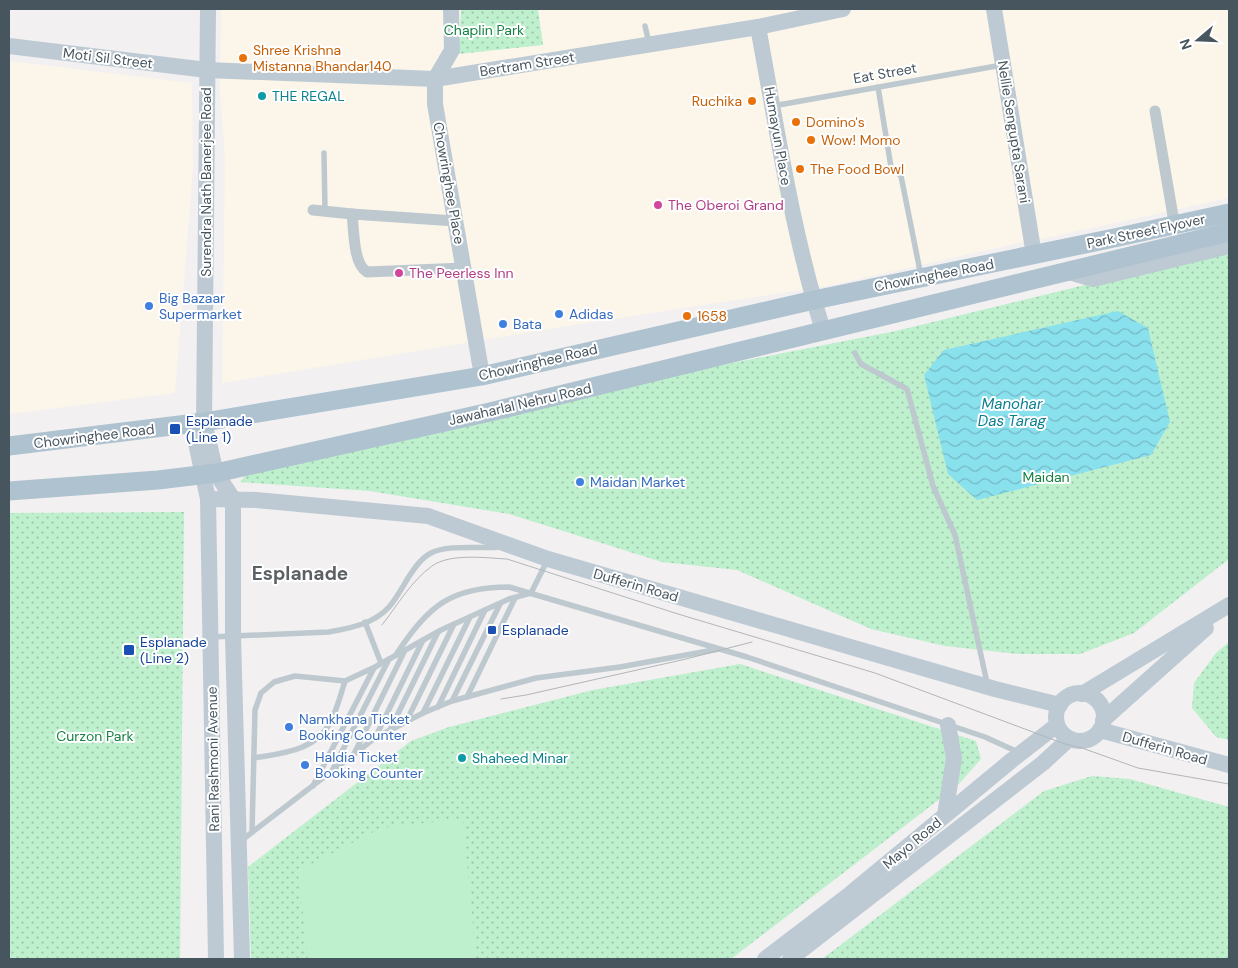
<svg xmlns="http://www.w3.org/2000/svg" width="1238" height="968" viewBox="0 0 1238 968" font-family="'DM Sans',sans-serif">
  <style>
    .commercial { fill: #fcf6ea }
    .park { fill: url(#park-dots) }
    .garden { fill: #bef0ce }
    .water { fill: url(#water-waves) }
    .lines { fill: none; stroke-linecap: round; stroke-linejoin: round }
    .lane { stroke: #bdc9cf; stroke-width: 5.5 }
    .street { stroke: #bdc9cf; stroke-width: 11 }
    .secondary { stroke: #bdcad4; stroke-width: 16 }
    .primary { stroke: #afc2cf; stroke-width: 19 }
    .tram { stroke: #b2b6ba; stroke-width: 1 }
    .food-dot { fill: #e8710a; stroke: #fff; stroke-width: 2 }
    .culture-dot { fill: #0f9aa8; stroke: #fff; stroke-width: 2 }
    .hotel-dot { fill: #d1479c; stroke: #fff; stroke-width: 2 }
    .shop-dot { fill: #3f7fe0; stroke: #fff; stroke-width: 2 }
    .transit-dot { fill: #1a4fb4; stroke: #fff; stroke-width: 2 }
    .labels { text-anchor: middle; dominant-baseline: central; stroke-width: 4; stroke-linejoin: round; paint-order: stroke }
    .park-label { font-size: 14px; fill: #168243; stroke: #fff }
    .food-label { font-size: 14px; fill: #c56008; stroke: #fff; text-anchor: start }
    .street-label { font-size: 14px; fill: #47555e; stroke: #fff }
    .culture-label { font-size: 14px; fill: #0d838f; stroke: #fff; text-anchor: start }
    .hotel-label { font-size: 14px; fill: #b23c85; stroke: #fff; text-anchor: start }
    .shop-label { font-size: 14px; fill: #366cbe; stroke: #fff; text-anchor: start }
    .transit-label { font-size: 14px; fill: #164399; stroke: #fff; text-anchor: start }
    .water-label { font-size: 15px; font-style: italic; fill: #0b7e8f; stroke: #fff }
    .district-label { font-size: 19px; font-weight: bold; fill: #5c6165; stroke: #fff }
  </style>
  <defs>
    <pattern id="park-dots" width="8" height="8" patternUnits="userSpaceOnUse" patternTransform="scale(1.25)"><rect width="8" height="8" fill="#bef0ce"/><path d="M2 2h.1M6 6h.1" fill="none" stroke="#9cc5aa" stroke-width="1.8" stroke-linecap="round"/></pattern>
    <pattern id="water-waves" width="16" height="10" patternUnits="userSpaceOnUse" patternTransform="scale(1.25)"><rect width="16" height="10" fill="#8ae1ee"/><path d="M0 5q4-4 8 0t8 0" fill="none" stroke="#73b9c4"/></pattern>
  </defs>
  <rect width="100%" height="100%" fill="#f2f0f0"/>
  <!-- commercial -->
  <g class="commercial">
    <polygon points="221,9 987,9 1024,242 827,286 567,326 222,383 225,159 220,90"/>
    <polygon points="1000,9 1229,9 1229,198 1037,240"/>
    <polygon points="9,61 192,83 193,168 175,393 9,414"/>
  </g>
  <!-- park -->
  <g class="park">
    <polygon points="461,9 538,9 543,45 459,54"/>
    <polygon points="1229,250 1229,559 1134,633 1080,654 1018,654 945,646 871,629 737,570 662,562 509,514 370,491 240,482 262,455 896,331"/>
    <polygon points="184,512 180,959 9,959 9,513"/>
    <polygon points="1229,642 1229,740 1216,737 1192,708 1194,683 1216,653"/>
    <polygon points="740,664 976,741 981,759 958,785 731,959 251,959 248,867 411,741 449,727 593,690"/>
    <polygon points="1092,776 1130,779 1229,807 1229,959 822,959 1044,791"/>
  </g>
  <!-- garden -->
  <polygon class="garden" points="463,819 476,959 308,959 298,871 381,828"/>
  <!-- water -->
  <polygon class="water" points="1118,311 1148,328 1170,422 1151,455 977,500 948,474 924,375 944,350"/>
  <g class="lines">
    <!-- lane -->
    <g class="lane">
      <polyline points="645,26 649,43"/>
      <polyline points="878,87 891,167 901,176 921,276"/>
      <polyline points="773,106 1002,65"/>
      <polyline points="324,153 325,211"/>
      <polyline points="855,353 861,364 907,389 933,486 955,535 987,683"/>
      <polyline points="365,622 381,663"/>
      <path d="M211,637L329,632C350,628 374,624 389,607C396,599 402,588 408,578C414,569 421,558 431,553C448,544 480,549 500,547"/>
      <path d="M397,653C429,606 450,587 509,587L747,657L985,737L1018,752"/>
      <polyline points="467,697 515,598"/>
      <polyline points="452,701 500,604"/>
      <polyline points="438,707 485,610"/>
      <polyline points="423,713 470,617"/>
      <polyline points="407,720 454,624"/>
      <polyline points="391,728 438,632"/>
      <polyline points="375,738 423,640"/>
      <polyline points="354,754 405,650"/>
      <path d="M254,758C283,753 316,751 331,721C337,709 341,694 345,681"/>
      <polyline points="332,771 389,659"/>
      <polyline points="313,786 374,668"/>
      <polyline points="252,832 255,710 261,693 274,682 295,676 345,681 375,667 441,630 509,599 531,593 547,561"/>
      <polyline points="242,840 375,738 423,713 452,701 536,678 620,667 719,649"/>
    </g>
    <!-- street -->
    <g class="street">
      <polyline points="1155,111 1173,216"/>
      <polyline points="313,210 352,214"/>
      <path d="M455,221L352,214C354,229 353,264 367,272L464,268"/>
    </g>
    <!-- secondary -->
    <g class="secondary">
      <polyline points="208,9 204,422 216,473 233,499 233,637 242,959"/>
      <polyline points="451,9 452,50 435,79 435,104 482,376"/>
      <polyline points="994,9 1034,255"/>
      <path d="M758,27C777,129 792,232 823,330"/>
      <polyline points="9,46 207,70 435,79 758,27 843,9"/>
      <polyline points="1069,272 1093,279 1229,246"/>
      <polyline points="192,424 208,499 216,959"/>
      <polyline points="208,499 256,500 428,516 548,559 995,689 1060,705"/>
      <circle cx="1080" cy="717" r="24"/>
      <polyline points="1082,694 1229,605"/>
      <polyline points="1103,720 1206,628"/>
      <polyline points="1100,730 1229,765"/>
      <polyline points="945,815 954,758 948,725"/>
      <polyline points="765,959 850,894 1012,760 1057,725"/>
      <polyline points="790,959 1043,763 1069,739"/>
    </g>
    <!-- primary -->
    <g class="primary">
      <polyline points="9,446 204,422 482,376 814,300 1114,238 1229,213"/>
      <polyline points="9,491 158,480 216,473 490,412 1229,232"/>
    </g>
    <!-- tram -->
    <g class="tram">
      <path d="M382,625C397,606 411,581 432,566C450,553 486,558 507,559L678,614L875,673L1065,744L1082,748L1138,768L1229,784"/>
      <polyline points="501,699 526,695 686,659 752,642"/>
    </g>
  </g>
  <!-- markers -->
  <g class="food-dot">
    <circle cx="243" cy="58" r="5"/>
    <circle cx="752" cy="101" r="5"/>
    <circle cx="796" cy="122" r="5"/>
    <circle cx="811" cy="140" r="5"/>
    <circle cx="800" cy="169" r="5"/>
    <circle cx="687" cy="316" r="5"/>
  </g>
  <g class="culture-dot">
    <circle cx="262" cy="96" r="5"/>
    <circle cx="462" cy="758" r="5"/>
  </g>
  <g class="hotel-dot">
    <circle cx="658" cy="205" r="5"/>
    <circle cx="399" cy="273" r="5"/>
  </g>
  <g class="shop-dot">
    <circle cx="149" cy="306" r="5"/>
    <circle cx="559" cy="314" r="5"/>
    <circle cx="503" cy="324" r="5"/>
    <circle cx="580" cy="482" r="5"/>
    <circle cx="289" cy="727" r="5"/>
    <circle cx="305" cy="765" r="5"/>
  </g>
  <g class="transit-dot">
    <rect x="169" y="423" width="12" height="12" rx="2.5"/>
    <rect x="487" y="625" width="10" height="10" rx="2.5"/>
    <rect x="123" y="644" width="12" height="12" rx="2.5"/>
  </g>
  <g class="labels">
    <!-- park labels -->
    <g class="park-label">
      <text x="484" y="30">Chaplin Park</text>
      <text x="1046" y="477">Maidan</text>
      <text x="95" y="736">Curzon Park</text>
    </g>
    <!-- food labels -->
    <g class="food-label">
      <text x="253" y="50">Shree Krishna<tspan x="253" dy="16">Mistanna Bhandar140</tspan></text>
      <text x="742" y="101" text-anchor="end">Ruchika</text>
      <text x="806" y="122">Domino's</text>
      <text x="821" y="140">Wow! Momo</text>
      <text x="810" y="169">The Food Bowl</text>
      <text x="697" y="316">1658</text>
    </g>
    <!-- street labels -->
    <g class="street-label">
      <text transform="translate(108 58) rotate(7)">Moti Sil Street</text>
      <text transform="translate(527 64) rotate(-9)">Bertram Street</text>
      <text transform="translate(885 73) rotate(-10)">Eat Street</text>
      <text transform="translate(1014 132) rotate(81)">Nellie Sengupta Sarani</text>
      <text transform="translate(778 136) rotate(80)">Humayun Place</text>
      <text transform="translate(206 182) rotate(-90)">Surendra Nath Banerjee Road</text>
      <text transform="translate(449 183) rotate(80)">Chowringhee Place</text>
      <text transform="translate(1146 231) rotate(-12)">Park Street Flyover</text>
      <text transform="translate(934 275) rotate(-11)">Chowringhee Road</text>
      <text transform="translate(538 362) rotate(-13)">Chowringhee Road</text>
      <text transform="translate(520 404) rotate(-13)">Jawaharlal Nehru Road</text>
      <text transform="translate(94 436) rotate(-7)">Chowringhee Road</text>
      <text transform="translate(636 585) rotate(16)">Dufferin Road</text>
      <text transform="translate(1165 748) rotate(16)">Dufferin Road</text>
      <text transform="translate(213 759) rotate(-91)">Rani Rashmoni Avenue</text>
      <text transform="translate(912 843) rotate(-40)">Mayo Road</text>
    </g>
    <!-- culture labels -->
    <g class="culture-label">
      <text x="272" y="96">THE REGAL</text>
      <text x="472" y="758">Shaheed Minar</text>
    </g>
    <!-- hotel labels -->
    <g class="hotel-label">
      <text x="668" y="205">The Oberoi Grand</text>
      <text x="409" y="273">The Peerless Inn</text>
    </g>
    <!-- shop labels -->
    <g class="shop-label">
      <text x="159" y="298">Big Bazaar<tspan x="159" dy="16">Supermarket</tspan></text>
      <text x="569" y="314">Adidas</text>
      <text x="513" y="324">Bata</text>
      <text x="590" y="482">Maidan Market</text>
      <text x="299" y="719">Namkhana Ticket<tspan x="299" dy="16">Booking Counter</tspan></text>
      <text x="315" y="757">Haldia Ticket<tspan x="315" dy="16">Booking Counter</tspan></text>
    </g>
    <!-- transit labels -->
    <g class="transit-label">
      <text x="186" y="421">Esplanade<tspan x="186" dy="16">(Line 1)</tspan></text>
      <text x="502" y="630">Esplanade</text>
      <text x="140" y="642">Esplanade<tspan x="140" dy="16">(Line 2)</tspan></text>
    </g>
    <!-- water labels -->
    <g class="water-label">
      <text x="1012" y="404">Manohar<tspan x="1012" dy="17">Das Tarag</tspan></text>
    </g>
    <!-- district labels -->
    <g class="district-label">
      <text x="300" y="573">Esplanade</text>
    </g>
  </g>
  <!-- border -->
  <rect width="1238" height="968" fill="none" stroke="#47555e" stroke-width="20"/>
  <!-- north arrow -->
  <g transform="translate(1198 40) rotate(251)" stroke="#ffffff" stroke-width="4" paint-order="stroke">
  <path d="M0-4L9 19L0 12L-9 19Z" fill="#47555e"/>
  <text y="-8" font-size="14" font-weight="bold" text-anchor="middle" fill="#47555e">N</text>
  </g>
</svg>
